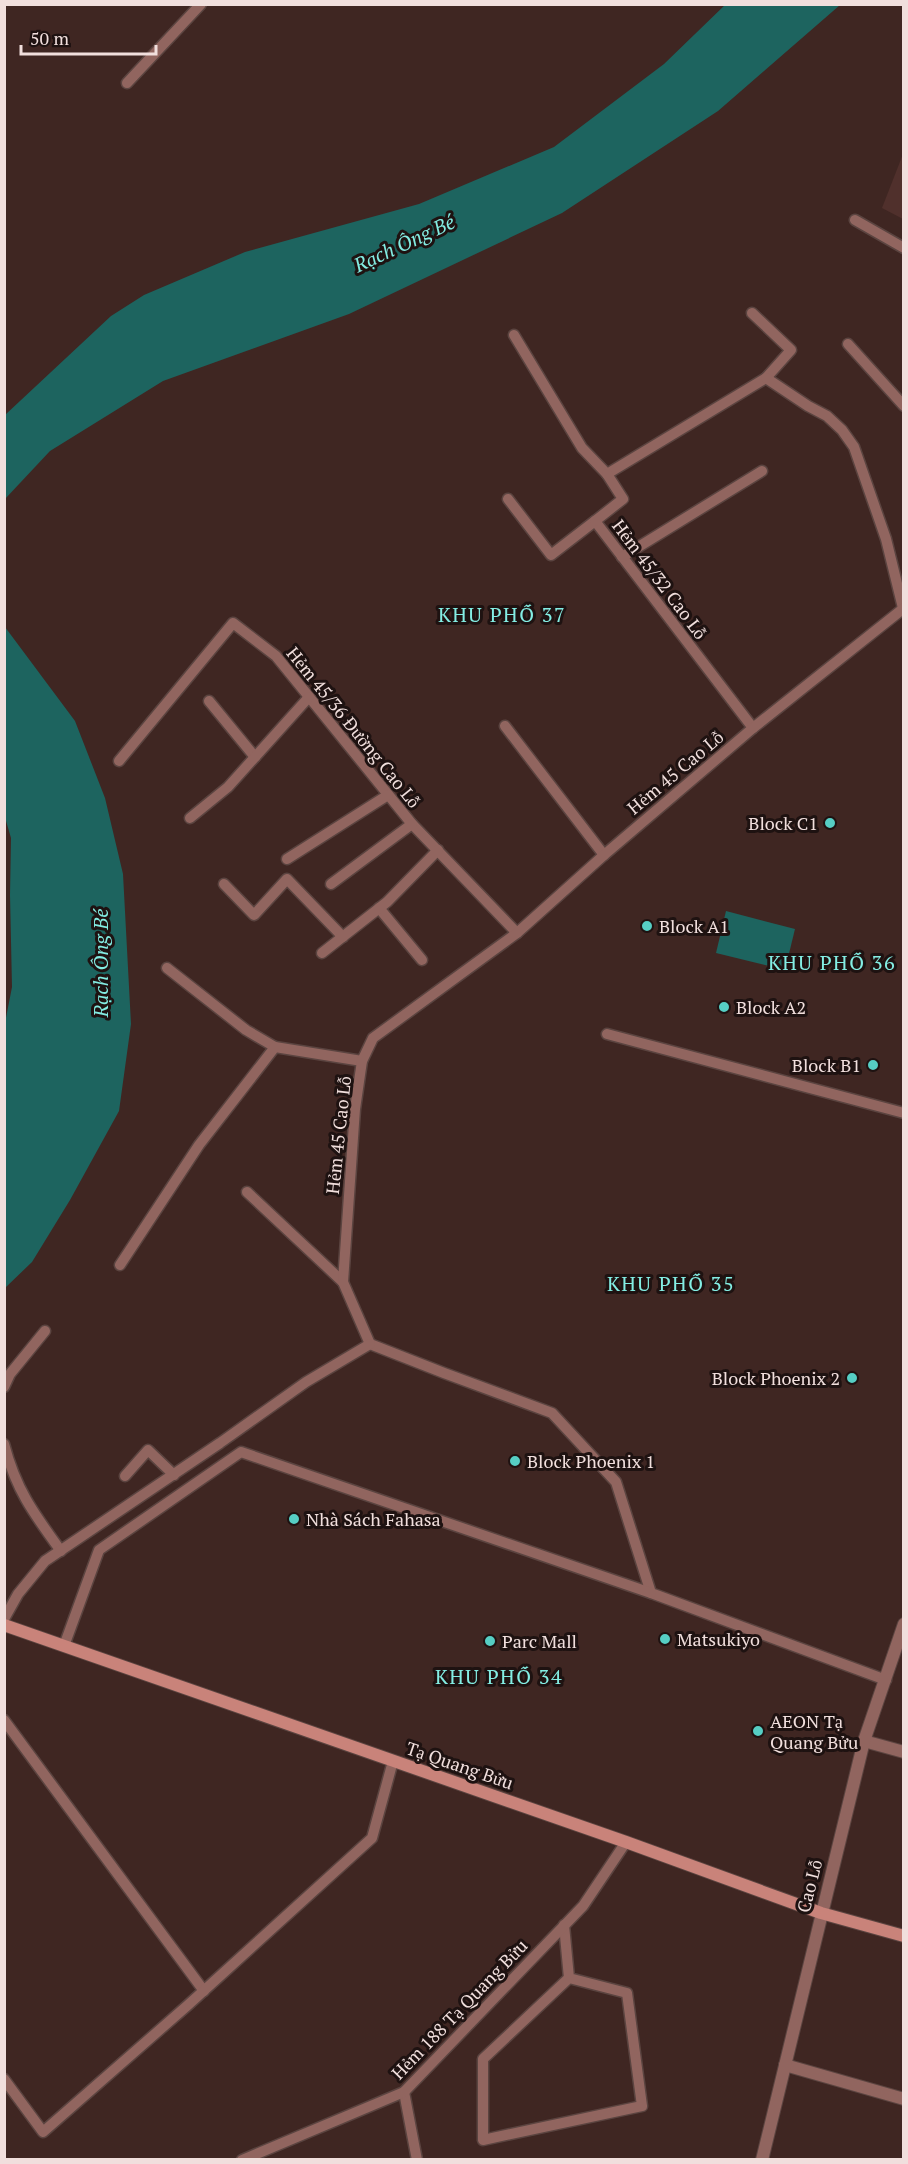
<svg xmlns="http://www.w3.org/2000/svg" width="908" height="2164" viewBox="0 0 908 2164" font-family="'PT Serif',serif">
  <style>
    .built { fill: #50302c }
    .water { fill: #1d645f }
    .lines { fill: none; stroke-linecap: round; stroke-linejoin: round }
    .service-casing { stroke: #5b4440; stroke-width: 13 }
    .minor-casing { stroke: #5b4440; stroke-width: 14 }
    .tertiary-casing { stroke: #5b4440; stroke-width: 14 }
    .secondary-casing { stroke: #5b4440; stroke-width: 14 }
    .service { stroke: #91655f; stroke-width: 10 }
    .minor { stroke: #91655f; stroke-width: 12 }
    .tertiary { stroke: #91655f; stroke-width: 12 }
    .secondary { stroke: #c9837a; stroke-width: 12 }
    .poi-dot { fill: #56cec4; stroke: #1e1211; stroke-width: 2 }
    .labels { text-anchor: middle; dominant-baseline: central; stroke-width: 6; stroke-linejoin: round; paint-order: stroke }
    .street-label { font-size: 18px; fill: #f1dfdd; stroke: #1e1211 }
    .poi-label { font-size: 18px; fill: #f1dfdd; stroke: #1e1211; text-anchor: start }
    .water-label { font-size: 20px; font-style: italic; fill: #83ece2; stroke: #1e1211 }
    .neighbourhood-label { font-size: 20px; letter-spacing: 1.5px; fill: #84eee4; stroke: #1e1211 }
  </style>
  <rect width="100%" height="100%" fill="#3f2622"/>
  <!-- built -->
  <polygon class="built" points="903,154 903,219 882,208"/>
  <!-- water -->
  <g class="water">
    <polygon points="726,4 840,5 718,111 562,213 349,314 163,381 50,451 5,499 5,415 111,316 144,295 245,252 419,204 554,147 664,64"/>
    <polygon points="5,627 75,721 105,798 123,874 131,1024 119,1111 70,1200 32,1262 5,1288 4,1028 12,987 10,895 11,838 4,814"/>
    <polygon points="726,911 795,929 785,970 716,953"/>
  </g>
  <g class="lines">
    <!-- service casing -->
    <g class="service-casing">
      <g id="service">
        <polyline points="127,83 201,4"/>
        <polyline points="855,220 904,248"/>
        <polyline points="514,335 582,448 607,474 766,378 791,350 752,313"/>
        <polyline points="848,344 904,406"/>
        <polyline points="766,378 808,406 827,416 842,430 854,447 886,539 903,608"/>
        <polyline points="508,499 551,555 595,521 753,728"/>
        <polyline points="595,521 623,499 607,474"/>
        <polyline points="622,557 762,471"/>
        <polyline points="209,701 255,757"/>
        <polyline points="505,726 604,855"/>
        <polyline points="119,761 233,623 276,656 412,824 517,933"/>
        <polyline points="190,818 228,787 309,697"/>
        <polyline points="287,859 388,795"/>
        <polyline points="224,884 254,915 287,879 343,937"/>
        <polyline points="331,884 412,824"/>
        <polyline points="379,908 422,960"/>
        <polyline points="322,953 387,902 438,850"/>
        <polyline points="167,968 246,1030 275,1047"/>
        <polyline points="607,1034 904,1113"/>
        <polyline points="247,1192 343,1282"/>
        <polyline points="120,1265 199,1145 275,1047 362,1061"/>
        <polyline points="370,1344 343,1282 355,1109 362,1061 373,1038 517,933 604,855 753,728 904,608"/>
        <polyline points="370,1344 444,1373 552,1413 616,1482 651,1593 886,1680"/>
        <polyline points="4,1387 10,1374 45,1331"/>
        <path d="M4,1444C16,1490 34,1514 61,1551"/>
        <polyline points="125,1476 148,1450 174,1475"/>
        <polyline points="4,1619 18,1594 45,1561 220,1443 306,1382 370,1344"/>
        <polyline points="64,1646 99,1550 241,1452 651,1593"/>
        <polyline points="4,1720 204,1991"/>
        <polyline points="564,1925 569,1978 627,1993 642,2106 483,2140 483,2059 569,1978"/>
        <polyline points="4,2079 43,2132 188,2005 372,1838 393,1761"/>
        <polyline points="404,2092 417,2160"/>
        <polyline points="242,2160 404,2092 583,1906 626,1842"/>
      </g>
    </g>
    <!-- minor casing -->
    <g class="minor-casing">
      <g id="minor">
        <polyline points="864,1741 904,1752"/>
        <polyline points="785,2065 904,2099"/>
      </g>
    </g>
    <!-- tertiary casing -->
    <g class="tertiary-casing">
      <polyline id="tertiary" points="762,2160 864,1741 904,1624"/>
    </g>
    <!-- secondary casing -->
    <g class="secondary-casing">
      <polyline id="secondary" points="4,1625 626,1842 821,1913 904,1936"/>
    </g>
    <!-- service -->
    <use href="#service" class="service"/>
    <!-- minor -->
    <use href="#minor" class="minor"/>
    <!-- tertiary -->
    <use href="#tertiary" class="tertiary"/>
    <!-- secondary -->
    <use href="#secondary" class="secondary"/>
  </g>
  <!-- markers -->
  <g class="poi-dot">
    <circle cx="830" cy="823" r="6"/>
    <circle cx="647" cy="926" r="6"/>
    <circle cx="724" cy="1007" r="6"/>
    <circle cx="873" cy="1065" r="6"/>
    <circle cx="852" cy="1378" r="6"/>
    <circle cx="515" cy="1461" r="6"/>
    <circle cx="294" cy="1519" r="6"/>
    <circle cx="665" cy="1639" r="6"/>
    <circle cx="490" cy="1641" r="6"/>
    <circle cx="758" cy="1731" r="6"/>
  </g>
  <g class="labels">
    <!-- street labels -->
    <g class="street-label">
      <text transform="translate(660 579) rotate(53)">Hẻm 45/32 Cao Lỗ</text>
      <text transform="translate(354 727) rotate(51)">Hẻm 45/36 Đường Cao Lỗ</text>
      <text transform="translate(675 772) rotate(-40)">Hẻm 45 Cao Lỗ</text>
      <text transform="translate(338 1135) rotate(-84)">Hẻm 45 Cao Lỗ</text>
      <text transform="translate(460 1765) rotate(19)">Tạ Quang Bửu</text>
      <text transform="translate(809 1886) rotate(-76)">Cao Lỗ</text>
      <text transform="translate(459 2009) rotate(-46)">Hẻm 188 Tạ Quang Bửu</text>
    </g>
    <!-- poi labels -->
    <g class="poi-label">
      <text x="818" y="823" text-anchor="end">Block C1</text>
      <text x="659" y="926">Block A1</text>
      <text x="736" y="1007">Block A2</text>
      <text x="861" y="1065" text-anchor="end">Block B1</text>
      <text x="840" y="1378" text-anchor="end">Block Phoenix 2</text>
      <text x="527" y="1461">Block Phoenix 1</text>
      <text x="306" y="1519">Nhà Sách Fahasa</text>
      <text x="677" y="1639">Matsukiyo</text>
      <text x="502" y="1641">Parc Mall</text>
      <text x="770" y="1721">AEON Tạ<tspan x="770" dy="21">Quang Bửu</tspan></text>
    </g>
    <!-- water labels -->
    <g class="water-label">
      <text transform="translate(404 243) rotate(-25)">Rạch Ông Bé</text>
      <text transform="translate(100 963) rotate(-90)">Rạch Ông Bé</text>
    </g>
    <!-- neighbourhood labels -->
    <g class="neighbourhood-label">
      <text x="502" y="614">KHU PHỐ 37</text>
      <text x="832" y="962">KHU PHỐ 36</text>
      <text x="671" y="1283">KHU PHỐ 35</text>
      <text x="499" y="1676">KHU PHỐ 34</text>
    </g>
  </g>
  <!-- border -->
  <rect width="908" height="2164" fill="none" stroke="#f1dfdd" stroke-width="12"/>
  <!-- scale -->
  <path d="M21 45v9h135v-9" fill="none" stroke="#f1dfdd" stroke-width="3"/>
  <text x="30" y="45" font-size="18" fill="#f1dfdd" stroke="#1e1211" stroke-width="4.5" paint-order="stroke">50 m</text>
</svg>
